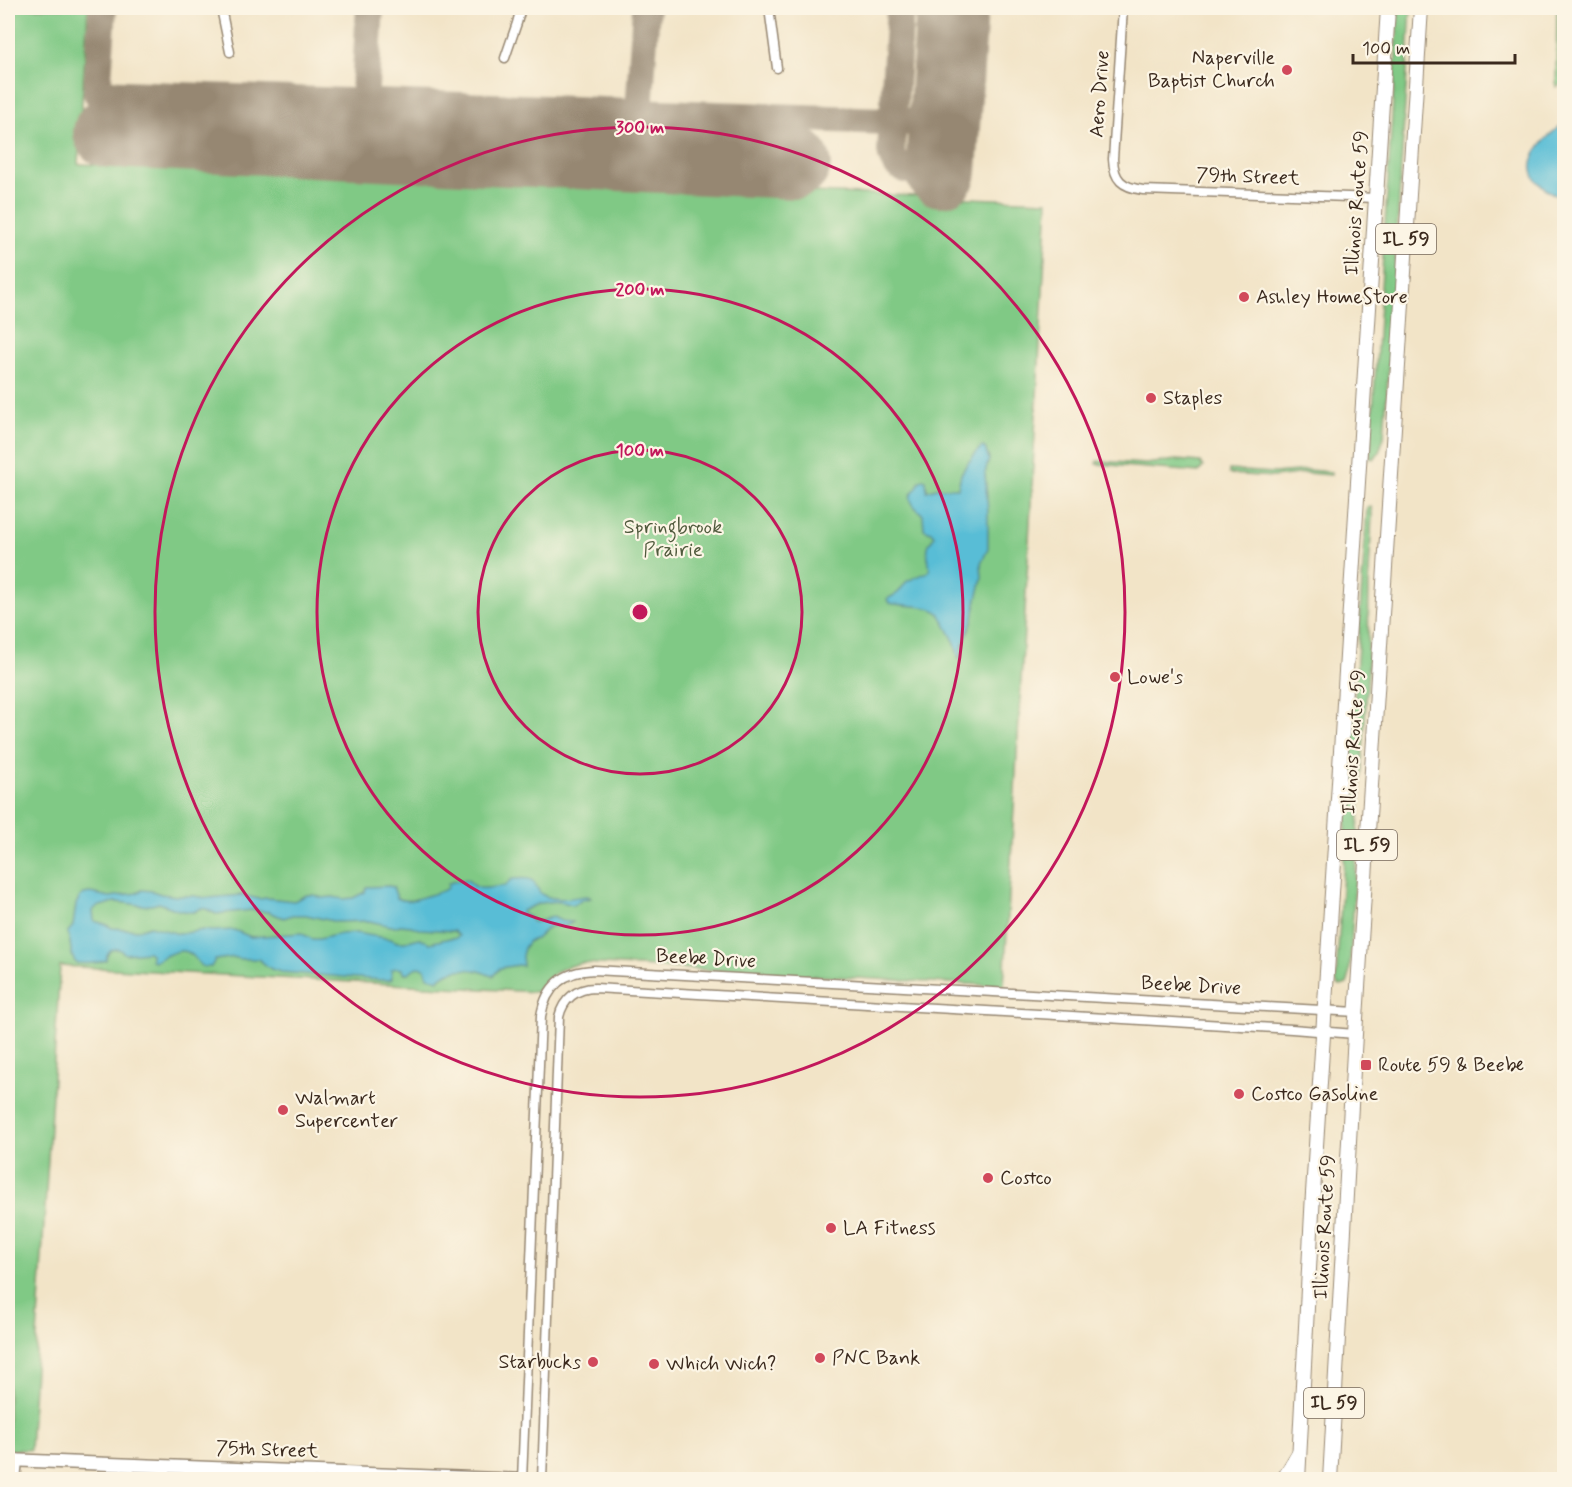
<svg xmlns="http://www.w3.org/2000/svg" width="1572" height="1487" viewBox="0 0 1572 1487" font-family="Mynerve,sans-serif">
  <style>
    .green { fill: #80c985; stroke: #5e7a52; stroke-width: 1.5 }
    .water { fill: #58bdd6; stroke: #4a747a; stroke-width: 1.5; fill-rule: evenodd }
    .lines { fill: none; stroke-linecap: round; stroke-linejoin: round }
    .taxiway { stroke: #968772; stroke-width: 28 }
    .runway { stroke: #968772; stroke-width: 72 }
    .street-casing { stroke: #968772; stroke-width: 11 }
    .secondary-casing { stroke: #968772; stroke-width: 15 }
    .primary-casing { stroke: #968772; stroke-width: 16 }
    .street { stroke: #fff; stroke-width: 8 }
    .secondary { stroke: #fff; stroke-width: 12 }
    .primary { stroke: #fff; stroke-width: 14 }
    .ring { fill: none; stroke: #c2185b; stroke-width: 3 }
    .poi-dot { fill: #d1495b; stroke: #fcf5e5; stroke-width: 2 }
    .labels { text-anchor: middle; dominant-baseline: central; stroke-width: 4.5; stroke-linejoin: round; paint-order: stroke }
    .shield { fill: #fcf5e5; stroke: #75675a; stroke-width: 1.5 }
    .shield-label { font-size: 18px; font-weight: bold; fill: #3b2a1e }
    .poi-label { font-size: 20px; fill: #3b2a1e; stroke: #fcf5e5; text-anchor: start }
    .street-label { font-size: 20px; fill: #3b2a1e; stroke: #fcf5e5 }
    .park-label { font-size: 20px; fill: #505a3d; stroke: #fcf5e5 }
    .centre { fill: #c2185b; stroke: #fcf5e5; stroke-width: 3 }
    .ring-label { font-size: 18px; text-anchor: middle; font-weight: bold; fill: #c2185b; stroke: #fcf5e5; stroke-width: 4.5; stroke-linejoin: round; paint-order: stroke }
  </style>
  <rect width="100%" height="100%" fill="#fcf5e5"/>
  <filter id="ink" filterUnits="userSpaceOnUse"><feTurbulence type="fractalNoise" baseFrequency=".0167" numOctaves="2"/><feDisplacementMap in="SourceGraphic" scale="12" xChannelSelector="R" yChannelSelector="G"/><feConvolveMatrix kernelMatrix="1 2 1 2 8 2 1 2 1" color-interpolation-filters="sRGB"/></filter>
  <filter id="wash" filterUnits="userSpaceOnUse"><feTurbulence type="fractalNoise" baseFrequency=".008" numOctaves="4" result="noise"/><feDisplacementMap in="SourceGraphic" scale="24" xChannelSelector="R" yChannelSelector="G"/><feGaussianBlur stdDeviation="1.35" result="paint"/><feColorMatrix in="noise" values="0 0 0 0 0 0 0 0 0 0 0 0 0 0 0 0 0 1.4 0 .05"/><feComposite in="paint" operator="in"/></filter>
  <g filter="url(#wash)">
    <rect width="100%" height="100%" fill="#f2e4c7"/>
    <!-- green -->
    <g class="green">
      <path d="M8,8H88L78,164L1048,201L1004,986L582,963C560,967 550,974 536,992L60,966L30,1450H8Z"/>
      <polygon points="1399,8 1411,8 1384,437 1379,452 1374,459 1370,458"/>
      <polygon points="1557,8 1564,8 1564,83 1556,87"/>
      <polygon points="1176,460 1200,462 1203,467 1199,472 1097,464 1097,461 1146,464"/>
      <polygon points="1229,470 1274,473 1308,470 1331,472 1331,475 1306,473 1274,477 1229,474"/>
      <polygon points="1367,507 1371,507 1372,514 1369,573 1368,670 1349,978 1347,984 1341,986 1338,985 1336,981"/>
      <polygon points="252,1477 357,1479 141,1480"/>
    </g>
    <!-- water -->
    <g class="water">
      <path d="M1564,123V199C1555,196 1548,191 1540,184C1517,163 1547,136 1564,123Z"/>
      <path d="M981,447L985,448L989,459L985,473L988,512V549L981,563L982,578L974,612L973,620L963,645L960,659L958,657L955,643L939,613C929,605 907,606 894,604L889,603L887,599L898,593L907,581L928,572L930,569C929,562 925,551 929,544C931,542 933,539 934,536L931,532L924,529L923,515C918,510 908,502 911,495C912,492 915,490 917,487C921,479 916,485 923,479L926,480L927,491L936,488H958L961,474L967,464Z"/>
      <path d="M512,879C517,879 527,877 531,880C537,883 537,892 543,895C557,902 574,897 587,896L592,898L584,899L573,905C555,898 539,902 522,911L523,914L529,917L533,922L542,921L553,916L561,921L573,922C566,928 559,925 550,926L536,939L529,941L524,948L522,956L523,966L518,965L500,968L493,976C488,975 485,973 479,971C465,968 447,969 438,980L428,977L424,968C416,966 414,968 409,973H403L402,969L396,968L391,970L392,979L389,980H381L281,972L271,969L258,959H240L233,957L229,958L215,960L211,967C198,968 200,962 192,955C182,945 165,956 156,961L151,960V954L148,952L125,954C118,945 107,949 106,960C96,964 86,964 76,963C68,953 73,943 67,933L73,926L76,904L80,897L84,894L90,893L110,897L137,893L142,890L152,891L161,894L176,896H193L208,898L242,895L259,899L267,898L294,901L307,895H314L322,898L333,897L343,899L353,898L365,892L366,887L389,886L393,887L397,898C409,904 417,898 430,895C436,893 442,892 448,888V884L452,882L468,880C479,894 491,886 505,886ZM115,902C130,902 145,909 159,903L178,910L189,912H194L201,908L206,909L216,914L252,910L268,912L284,918L292,915H306L337,922L369,921L395,927L400,925L411,926L419,929L454,931L459,936L456,938H450L430,943L419,938L405,942H397L391,939L356,933L341,934L319,939H312L301,933L251,937L234,930L212,931L203,930L179,934L150,926L138,930L112,928L105,924L94,921L93,910L97,907Z"/>
    </g>
    <g class="lines">
      <!-- taxiway -->
      <g class="taxiway">
        <polyline points="103,8 97,93 944,123"/>
        <path d="M900,8L891,151C894,176 922,171 941,171"/>
        <polyline points="364,103 370,8"/>
        <polyline points="639,111 646,8"/>
      </g>
      <!-- runway -->
      <g class="runway">
        <polyline points="109,132 795,163"/>
        <polyline points="941,171 952,8"/>
      </g>
    </g>
  </g>
  <g filter="url(#ink)">
    <g class="lines">
      <!-- street casing -->
      <g class="street-casing">
        <g id="street">
          <polyline points="221,8 230,52"/>
          <polyline points="769,8 777,68"/>
          <path d="M1123,8L1113,159C1114,180 1122,187 1143,190L1377,198"/>
          <polyline points="505,58 517,23 521,8"/>
          <path d="M522,1480L541,1016C546,986 564,971 594,970L1357,1012"/>
          <path d="M542,1480L559,1017C563,999 577,988 595,988L1292,1029L1355,1034"/>
        </g>
      </g>
      <!-- secondary casing -->
      <g class="secondary-casing">
        <g id="secondary">
          <polyline points="8,1460 524,1480"/>
          <polyline points="14,1480 16,1460"/>
        </g>
      </g>
      <!-- primary casing -->
      <g class="primary-casing">
        <g id="primary">
          <polyline points="1283,1480 1299,1453"/>
          <polyline points="1298,1480 1313,1193 1388,8"/>
          <polyline points="1330,1480 1355,1034 1421,8"/>
        </g>
      </g>
      <!-- street -->
      <use href="#street" class="street"/>
      <!-- secondary -->
      <use href="#secondary" class="secondary"/>
      <!-- primary -->
      <use href="#primary" class="primary"/>
    </g>
  </g>
  <!-- distance rings -->
  <g class="ring">
    <circle cx="640" cy="612" r="162"/>
    <circle cx="640" cy="612" r="323"/>
    <circle cx="640" cy="612" r="485"/>
  </g>
  <!-- markers -->
  <g class="poi-dot">
    <circle cx="1287" cy="70" r="6"/>
    <circle cx="1244" cy="297" r="6"/>
    <circle cx="1151" cy="398" r="6"/>
    <circle cx="1115" cy="677" r="6"/>
    <rect x="1360" y="1059" width="12" height="12" rx="3"/>
    <circle cx="1239" cy="1094" r="6"/>
    <circle cx="283" cy="1110" r="6"/>
    <circle cx="988" cy="1178" r="6"/>
    <circle cx="831" cy="1228" r="6"/>
    <circle cx="820" cy="1358" r="6"/>
    <circle cx="593" cy="1362" r="6"/>
    <circle cx="654" cy="1364" r="6"/>
  </g>
  <g class="labels">
    <!-- shield labels -->
    <g class="shield">
      <rect x="1376" y="224" width="60" height="30" rx="4.5"/>
      <rect x="1337" y="830" width="60" height="30" rx="4.5"/>
      <rect x="1304" y="1388" width="60" height="30" rx="4.5"/>
    </g>
    <g class="shield-label">
      <text x="1406" y="239">IL 59</text>
      <text x="1367" y="845">IL 59</text>
      <text x="1334" y="1403">IL 59</text>
    </g>
    <!-- poi labels -->
    <g class="poi-label">
      <text x="1275" y="58" text-anchor="end">Naperville<tspan x="1275" dy="23">Baptist Church</tspan></text>
      <text x="1256" y="297">Ashley HomeStore</text>
      <text x="1163" y="398">Staples</text>
      <text x="1127" y="677">Lowe's</text>
      <text x="1378" y="1065">Route 59 &amp; Beebe</text>
      <text x="1251" y="1094">Costco Gasoline</text>
      <text x="295" y="1098">Walmart<tspan x="295" dy="23">Supercenter</tspan></text>
      <text x="1000" y="1178">Costco</text>
      <text x="843" y="1228">LA Fitness</text>
      <text x="832" y="1358">PNC Bank</text>
      <text x="581" y="1362" text-anchor="end">Starbucks</text>
      <text x="666" y="1364">Which Wich?</text>
    </g>
    <!-- street labels -->
    <g class="street-label">
      <text transform="translate(1100 94) rotate(-86)">Aero Drive</text>
      <text transform="translate(1248 177) rotate(2)">79th Street</text>
      <text transform="translate(1357 203) rotate(-86)">Illinois Route 59</text>
      <text transform="translate(1354 742) rotate(-86)">Illinois Route 59</text>
      <text transform="translate(706 959) rotate(3)">Beebe Drive</text>
      <text transform="translate(1191 986) rotate(3)">Beebe Drive</text>
      <text transform="translate(1325 1227) rotate(-87)">Illinois Route 59</text>
      <text transform="translate(267 1450) rotate(2)">75th Street</text>
    </g>
    <!-- park labels -->
    <g class="park-label">
      <text x="673" y="527">Springbrook<tspan x="673" dy="23">Prairie</tspan></text>
    </g>
  </g>
  <circle cx="640" cy="612" r="9" class="centre"/>
  <g class="ring-label">
    <text x="640" y="133">300 m</text>
    <text x="640" y="295">200 m</text>
    <text x="640" y="456">100 m</text>
  </g>
  <!-- margin -->
  <rect width="1572" height="1487" fill="none" stroke="#fcf5e5" stroke-width="30"/>
  <!-- scale -->
  <path d="M1353 54v9h162v-9" fill="none" stroke="#3b2a1e" stroke-width="3"/>
  <text x="1362" y="54" font-size="18" fill="#3b2a1e" stroke="#fcf5e5" stroke-width="4.5" paint-order="stroke">100 m</text>
</svg>
